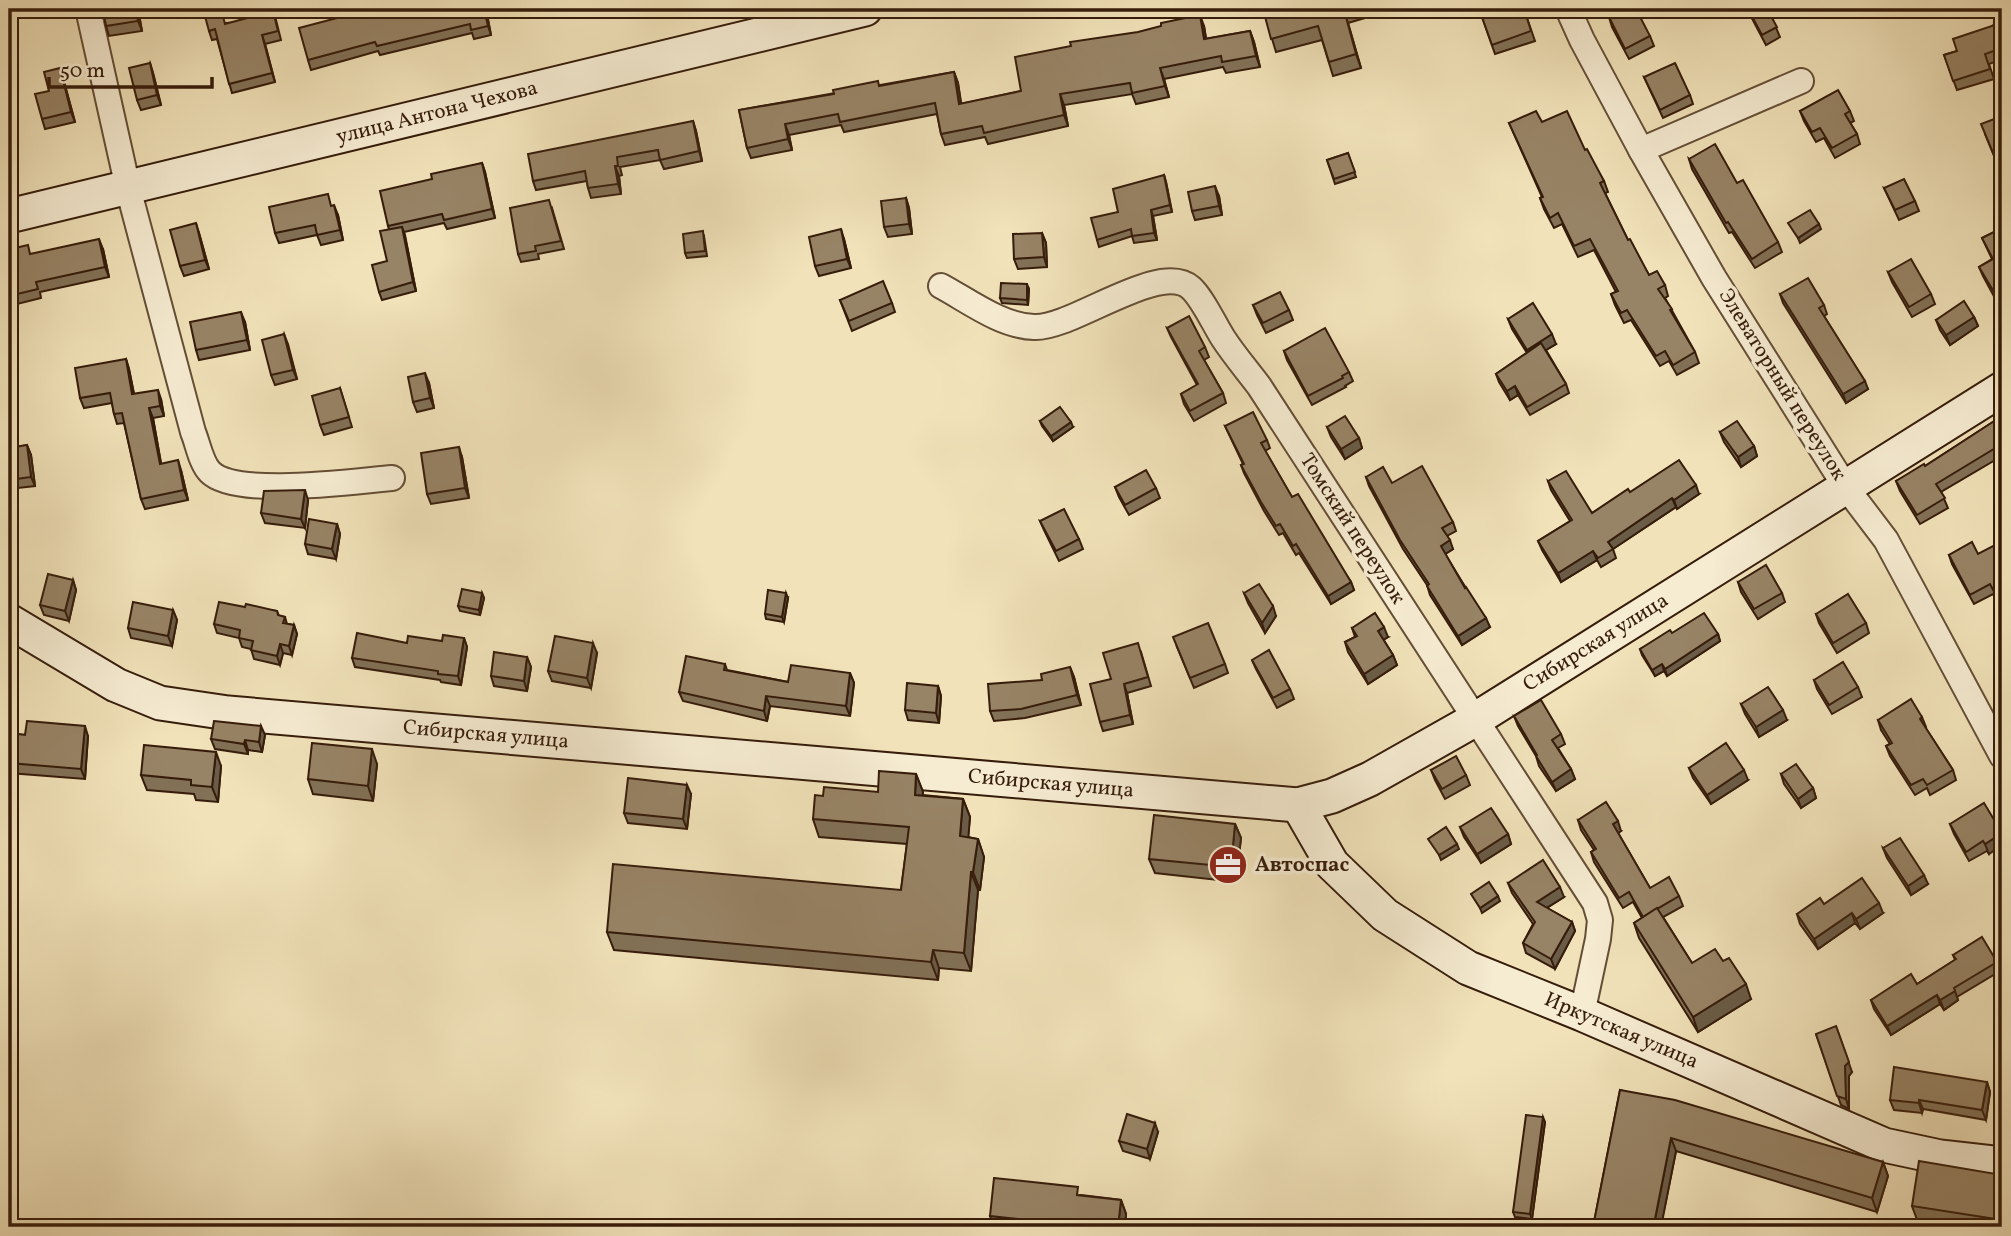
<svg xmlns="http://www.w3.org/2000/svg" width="2011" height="1236" viewBox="0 0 2011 1236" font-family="Vollkorn,serif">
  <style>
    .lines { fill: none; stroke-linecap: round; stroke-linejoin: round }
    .street-casing { stroke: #654e36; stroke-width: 28 }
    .secondary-casing { stroke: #361c0b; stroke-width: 37 }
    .street { stroke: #f6ecd2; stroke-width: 24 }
    .secondary { stroke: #f6ecd2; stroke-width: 33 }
    .wall { fill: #827157; stroke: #361c0b; stroke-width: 2 }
    .shaded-wall { fill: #6a5c47; stroke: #361c0b; stroke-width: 2 }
    .building { fill: #978365; stroke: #361c0b; stroke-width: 2 }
    .labels { text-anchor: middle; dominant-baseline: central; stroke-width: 7; stroke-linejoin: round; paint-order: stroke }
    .street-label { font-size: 21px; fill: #361c0b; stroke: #f6ecd2 }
    .poi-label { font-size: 21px; font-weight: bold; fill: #361c0b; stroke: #f6ecd2; text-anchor: start }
  </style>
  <rect width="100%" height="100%" fill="#f1e2b9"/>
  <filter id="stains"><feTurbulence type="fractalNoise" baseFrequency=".00286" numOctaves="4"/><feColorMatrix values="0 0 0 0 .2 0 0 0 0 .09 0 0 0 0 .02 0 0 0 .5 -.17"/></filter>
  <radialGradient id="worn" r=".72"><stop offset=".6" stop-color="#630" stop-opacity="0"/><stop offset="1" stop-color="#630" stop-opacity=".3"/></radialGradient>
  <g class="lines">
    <!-- street casing -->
    <g class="street-casing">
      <g id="street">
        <path d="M88,9L128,188L193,432C198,444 201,463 210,472C236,498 355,481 392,478"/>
        <polyline points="1568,9 1582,40 1641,150 1714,278 1845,486 1886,540 2002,756"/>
        <polyline points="1641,150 1801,81"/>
        <path d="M941,286C969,301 1001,326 1034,327C1072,329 1160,260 1191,288C1203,299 1214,324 1223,338C1234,355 1247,370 1259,386L1595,903L1600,920L1598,939L1582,1014"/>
      </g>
    </g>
    <!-- secondary casing -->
    <g class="secondary-casing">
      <g id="secondary">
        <polyline points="9,216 865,9"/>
        <polyline points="9,621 116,685 160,703 228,713 1298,805 1332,796 1370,779 1476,719 2002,389"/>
        <polyline points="1298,805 1332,864 1385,915 1468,968 1582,1014 1884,1145 1940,1157 2002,1164"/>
      </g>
    </g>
    <!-- street -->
    <use href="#street" class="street"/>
    <!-- secondary -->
    <use href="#secondary" class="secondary"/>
  </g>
  <!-- wall -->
  <g class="wall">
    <polygon points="103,9 138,9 142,31 109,36 106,26"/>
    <polygon points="362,9 486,9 491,35 474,39 472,33 380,55 378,51 311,70 308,60 360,12"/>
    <polygon points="1263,9 1363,9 1365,18 1348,23 1361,68 1333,76 1322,40 1276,52"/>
    <polygon points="1524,9 1535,41 1495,54 1482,17"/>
    <polygon points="1747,9 1773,9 1776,15 1772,18 1780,37 1766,45"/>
    <polygon points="1609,17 1650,36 1654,46 1629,59 1612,27"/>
    <polygon points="2002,19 2002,59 1989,64 1994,79 1957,90 1944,55 1957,51"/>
    <polygon points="276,20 281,40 265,44 275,82 232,93 217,39 212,40 209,31 226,23"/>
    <polygon points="1204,26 1206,39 1250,31 1254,42 1260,67 1226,73 1223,67 1164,79 1169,97 1136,104 1132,94 1064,105 1068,126 988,144 985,137 945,145 941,134 937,114 844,132 841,125 789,135 792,150 751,158 747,148 739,110 954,72 958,83 961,104 1021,91"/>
    <polygon points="150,63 153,73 161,105 141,110 137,100"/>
    <polygon points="1644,77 1690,95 1693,104 1663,118"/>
    <polygon points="63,78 75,122 45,129 42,119 49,91"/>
    <polygon points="1800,111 1850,111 1854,121 1850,123 1857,134 1860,144 1835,158 1824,138 1816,142 1804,121"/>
    <polygon points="2002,116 2002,175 1985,134"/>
    <polygon points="693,121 696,131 702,161 664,169 660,160 620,167 622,175 619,176 621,194 591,198 588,188 587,181 536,190 533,181"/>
    <polygon points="1542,122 1585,150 1604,181 1608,192 1605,193 1628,240 1649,275 1665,285 1668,296 1665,298 1695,352 1699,363 1677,375 1669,361 1660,366 1631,320 1624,323 1615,305 1611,294 1616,292 1594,250 1578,257 1562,224 1554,228 1544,209 1540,198 1542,197 1509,123"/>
    <polygon points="1348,153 1356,177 1335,184 1327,160"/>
    <polygon points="1689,159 1778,242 1782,252 1755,268 1732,232 1729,233 1692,169"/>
    <polygon points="482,163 485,172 495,218 447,229 444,223 404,232 416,291 382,300 379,292 387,261 389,229 388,226 432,179"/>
    <polygon points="1164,175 1166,182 1172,212 1153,216 1157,240 1134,243 1132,236 1099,247 1097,240 1118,212"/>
    <polygon points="1884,188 1915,201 1919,211 1899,220"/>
    <polygon points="1219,196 1222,215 1195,220 1192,211"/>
    <polygon points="906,198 909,208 912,234 888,237 884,227"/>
    <polygon points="332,206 338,215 343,240 321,245 317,235 279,243 275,233"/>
    <polygon points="552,208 564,249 538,254 539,259 521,262 518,254"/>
    <polygon points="2002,228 2002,298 1997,302 1983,276 1979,267 1992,259 1982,238"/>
    <polygon points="199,233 209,269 184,276 180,266"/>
    <polygon points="1042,233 1046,243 1047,267 1018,269 1014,259"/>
    <polygon points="704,236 707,256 687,258 685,253"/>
    <polygon points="844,239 851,268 819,276 815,266"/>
    <polygon points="103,249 109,277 40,292 41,298 9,306 9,258 31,254"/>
    <polygon points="1888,272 1931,294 1935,304 1912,317 1892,282"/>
    <polygon points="1029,289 1028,305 1002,303 1000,298"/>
    <polygon points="1780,294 1824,305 1827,314 1824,316 1868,389 1846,403 1783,303"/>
    <polygon points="840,300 892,303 895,312 852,331"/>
    <polygon points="1253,305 1289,310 1293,320 1266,333 1257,315"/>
    <polygon points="1974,317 1978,326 1950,345 1940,330 1936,320"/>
    <polygon points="1508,319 1556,344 1546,350 1566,384 1569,393 1530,415 1518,395 1510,400 1499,382 1496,374 1527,353 1512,329"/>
    <polygon points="245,322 250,350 199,360 196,350"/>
    <polygon points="1167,328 1205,347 1209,357 1204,360 1223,393 1226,403 1194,421 1184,404 1181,394 1197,385 1171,337"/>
    <polygon points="284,334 297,379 275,385 271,375"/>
    <polygon points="1284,351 1349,372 1353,381 1345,386 1346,387 1312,405 1287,360"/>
    <polygon points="126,359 129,369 134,394 161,399 164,416 153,418 161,464 181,470 188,500 145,509 141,499 124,423 117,424 114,414 112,403 84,408 80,398"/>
    <polygon points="429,383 434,408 417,412 413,402"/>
    <polygon points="340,388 352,427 324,435 320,425"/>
    <polygon points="2002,416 2002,456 1941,492 1948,508 1920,524 1900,491 1896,481 1925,466"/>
    <polygon points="1040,421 1073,427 1053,441 1042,426"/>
    <polygon points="1225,426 1267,440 1270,448 1265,451 1292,497 1351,582 1354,590 1331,604 1299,553 1296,555 1283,533 1279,535 1264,511 1244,473 1241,465 1243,464"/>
    <polygon points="1327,427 1359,438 1362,448 1345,459 1331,437"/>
    <polygon points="1720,432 1754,446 1757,456 1741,467 1724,442"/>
    <polygon points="27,445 31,455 35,486 9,489 9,448"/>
    <polygon points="462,457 469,498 431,504 427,494"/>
    <polygon points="1366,477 1392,483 1453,522 1456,531 1447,536 1453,549 1445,554 1490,627 1462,645 1430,595 1427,585 1403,549 1369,486"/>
    <polygon points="1548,481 1592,513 1630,492 1699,494 1677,509 1676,507 1613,549 1616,558 1601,567 1597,560 1561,582 1542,550 1538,541 1570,521 1551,490"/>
    <polygon points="1115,487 1156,488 1160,498 1129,515 1119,497"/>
    <polygon points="308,500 305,528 265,523 261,513"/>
    <polygon points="1040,521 1079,539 1083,549 1059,561 1044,530"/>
    <polygon points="337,524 340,534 336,559 308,554 305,544"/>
    <polygon points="1978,554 2002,563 2002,608 2001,609 1993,594 1974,604 1952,564 1949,555"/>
    <polygon points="73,580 76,590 69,621 44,615 40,605"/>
    <polygon points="1738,582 1782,593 1785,602 1758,619 1741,592"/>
    <polygon points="482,593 484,598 480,615 460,611 458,606"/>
    <polygon points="1244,593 1276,616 1265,633 1248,603"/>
    <polygon points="788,598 784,622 766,619 765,614"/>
    <polygon points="245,607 277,611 279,616 285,617 287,624 294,625 297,634 292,655 283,653 280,665 254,659 251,649 242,647 239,638 217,633 214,624"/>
    <polygon points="173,610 177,620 172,646 131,638 128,628"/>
    <polygon points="1816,614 1866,623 1869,633 1837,653 1819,623"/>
    <polygon points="1352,628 1388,637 1383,639 1393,655 1397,665 1368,684 1348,652 1345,642 1355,637"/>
    <polygon points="1672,633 1718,634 1720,641 1667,676 1664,671 1655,676 1642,655 1640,649"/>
    <polygon points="464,638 467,647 461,685 441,682 440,680 355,667 352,658 407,643 442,641"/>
    <polygon points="1177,647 1225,664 1228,673 1194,688"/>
    <polygon points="1141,652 1151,686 1127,693 1133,724 1103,731 1100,722 1111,679"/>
    <polygon points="597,653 591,688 552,681 548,671"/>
    <polygon points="527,657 531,667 527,691 494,686 491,676"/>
    <polygon points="1252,660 1290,689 1294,699 1277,708 1256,669"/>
    <polygon points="725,664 727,670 788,682 850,673 854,683 850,716 770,706 767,721 683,701 679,692"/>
    <polygon points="1070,667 1074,677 1081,705 1025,718 994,721 990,711 1042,680"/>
    <polygon points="1814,680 1858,687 1862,697 1832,714 1817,689"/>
    <polygon points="938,686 941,696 939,723 908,720 905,710"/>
    <polygon points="1741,704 1787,720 1759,737 1745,714"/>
    <polygon points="1514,716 1561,734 1565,744 1558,748 1571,769 1575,779 1556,791 1539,766 1536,756 1518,726"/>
    <polygon points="1878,720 1926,727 1925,727 1953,770 1956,780 1930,795 1927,788 1915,795 1890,756 1886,746 1890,744 1881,730"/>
    <polygon points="9,733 25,735 88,736 85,779 9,773"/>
    <polygon points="265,735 262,752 248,750 248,754 215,749 211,739"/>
    <polygon points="377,764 373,801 313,794 308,779"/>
    <polygon points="221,766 218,802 196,800 194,794 147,790 141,775"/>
    <polygon points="1689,768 1748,780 1711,804 1693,778"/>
    <polygon points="1431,770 1466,775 1470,785 1445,799 1435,780"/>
    <polygon points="916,774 923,792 923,795 963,799 970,817 968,837 978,839 984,857 980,890 978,890 971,971 939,968 938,980 614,950 607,932 901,890 907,844 819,837 813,819 823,796 878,792"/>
    <polygon points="1781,774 1813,788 1816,798 1801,808 1784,784"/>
    <polygon points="691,794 687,829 628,823 624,813"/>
    <polygon points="1578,820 1621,831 1618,833 1650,888 1679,896 1683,906 1663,917 1692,963 1723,961 1751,999 1698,1032 1639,938 1634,923 1642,918 1633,902 1623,908 1594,862 1591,852 1594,850 1581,830"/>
    <polygon points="1235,824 1241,838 1236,882 1155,873 1149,859"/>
    <polygon points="1950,824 2002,832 1989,854 1987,851 1969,861 1954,834"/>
    <polygon points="1460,827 1508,834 1511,844 1481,863 1464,837"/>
    <polygon points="1883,848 1928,884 1911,895 1887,858"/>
    <polygon points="1508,883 1564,897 1547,908 1572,922 1575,931 1555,969 1526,953 1523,943 1533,924 1512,893"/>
    <polygon points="1824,904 1883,913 1860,929 1855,923 1818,949 1800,924 1797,914"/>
    <polygon points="1953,955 1997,962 2000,971 1957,997 1958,1000 1944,1010 1940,1004 1891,1035 1874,1009 1871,1000 1917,984 1955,960"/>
    <polygon points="1816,1034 1852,1072 1849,1076 1849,1109 1841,1105"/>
    <polygon points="1987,1082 1990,1092 1986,1120 1923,1109 1922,1113 1894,1110 1890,1100"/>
    <polygon points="1620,1090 1883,1162 1888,1176 1877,1212 1676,1151 1662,1220 1593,1227"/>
    <polygon points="1545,1122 1532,1219 1515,1217 1513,1212"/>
    <polygon points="1158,1132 1150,1159 1123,1151 1119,1141"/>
    <polygon points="2002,1175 2002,1227 1934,1227 1919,1225 1912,1206"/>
    <polygon points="1081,1195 1121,1200 1126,1214 1125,1227 994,1227 990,1216"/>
  </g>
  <!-- shaded-wall -->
  <g class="shaded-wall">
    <polygon points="136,9 138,9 142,31 138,21"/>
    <polygon points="484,9 486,9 491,35 488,26"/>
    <polygon points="1344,10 1348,23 1361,68 1356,54"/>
    <polygon points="1200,15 1204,26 1208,50 1204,39"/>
    <polygon points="1250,31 1254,42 1260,67 1256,56"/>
    <polygon points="262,35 265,44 275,82 272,73"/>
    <polygon points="150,63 153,73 161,105 157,95"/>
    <polygon points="60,68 63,78 75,122 71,112"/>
    <polygon points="1160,68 1164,79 1169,97 1165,86"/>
    <polygon points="954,72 958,83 963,115 959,104"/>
    <polygon points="1060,94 1064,105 1068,126 1064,115"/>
    <polygon points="693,121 696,131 702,161 699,151"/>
    <polygon points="785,124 789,135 792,150 788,139"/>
    <polygon points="482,163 485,172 495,218 492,209"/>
    <polygon points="615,166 619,176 621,194 618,184"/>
    <polygon points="1164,175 1166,182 1172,212 1170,205"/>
    <polygon points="1215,186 1219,196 1222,215 1219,206"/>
    <polygon points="906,198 909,208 912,234 909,224"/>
    <polygon points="334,205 338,215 343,240 340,230"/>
    <polygon points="1151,210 1153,216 1157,240 1154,233"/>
    <polygon points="196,223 199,233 209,269 205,260"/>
    <polygon points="1819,224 1821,229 1800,243 1798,238"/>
    <polygon points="402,227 405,235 416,291 413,282"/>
    <polygon points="841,229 844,239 851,268 847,259"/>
    <polygon points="1042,233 1046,243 1047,267 1044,257"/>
    <polygon points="99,239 103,249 109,277 105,267"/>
    <polygon points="1027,284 1029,289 1028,305 1027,300"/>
    <polygon points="241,312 245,322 250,350 247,340"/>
    <polygon points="1974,317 1978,326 1950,345 1946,335"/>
    <polygon points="284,334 288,344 297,379 293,370"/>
    <polygon points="1552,334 1556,344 1531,359 1527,350"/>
    <polygon points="126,359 129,369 136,404 132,394"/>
    <polygon points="425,373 429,383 434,408 430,398"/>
    <polygon points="1865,381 1868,389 1846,403 1843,394"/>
    <polygon points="1515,386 1518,395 1510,400 1507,391"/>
    <polygon points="158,390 161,399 164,416 160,406"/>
    <polygon points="149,408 153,418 163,474 160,464"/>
    <polygon points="1071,422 1073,427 1053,441 1051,436"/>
    <polygon points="1359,438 1362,448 1345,459 1341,449"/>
    <polygon points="27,445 31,455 35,486 31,477"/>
    <polygon points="1754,446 1757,456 1741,467 1738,457"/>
    <polygon points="459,447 462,457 469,498 465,488"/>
    <polygon points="178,460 181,470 188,500 184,490"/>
    <polygon points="1696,485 1699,494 1677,509 1674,500"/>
    <polygon points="305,490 308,500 305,528 301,519"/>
    <polygon points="1672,498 1676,507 1613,549 1608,542"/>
    <polygon points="337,524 340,534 336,559 332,549"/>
    <polygon points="1450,540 1453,549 1444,555 1441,546"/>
    <polygon points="1593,551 1597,560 1561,582 1558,573"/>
    <polygon points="73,580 76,590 69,621 65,611"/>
    <polygon points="1351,582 1354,590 1331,604 1328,596"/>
    <polygon points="482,593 484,598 480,615 479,610"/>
    <polygon points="786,593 788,598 784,622 782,617"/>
    <polygon points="1273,606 1276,616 1265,633 1262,623"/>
    <polygon points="173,610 177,620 172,646 168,636"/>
    <polygon points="1486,618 1490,627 1462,645 1458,636"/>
    <polygon points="294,625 297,634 292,655 289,646"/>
    <polygon points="1384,627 1388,637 1382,641 1378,631"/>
    <polygon points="1718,634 1720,641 1667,676 1665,669"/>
    <polygon points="464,638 467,647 461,685 458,676"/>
    <polygon points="593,643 597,653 591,688 587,678"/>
    <polygon points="280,644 283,653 280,665 277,656"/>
    <polygon points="1393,655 1397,665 1368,684 1364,674"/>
    <polygon points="527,657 531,667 527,691 524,681"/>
    <polygon points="1662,664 1664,671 1655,676 1652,670"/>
    <polygon points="1070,667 1074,677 1081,705 1077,695"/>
    <polygon points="850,673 854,683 850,716 846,706"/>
    <polygon points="1124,684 1127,693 1133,724 1130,715"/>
    <polygon points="938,686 941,696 939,723 936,713"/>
    <polygon points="766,696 770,706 767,721 764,711"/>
    <polygon points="1783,710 1787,720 1759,737 1756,727"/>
    <polygon points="1922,717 1926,727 1923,728 1920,719"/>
    <polygon points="85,726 88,736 85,779 81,769"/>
    <polygon points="261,726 265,735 262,752 259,742"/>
    <polygon points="245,740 248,750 248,754 244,744"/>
    <polygon points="372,749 377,764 373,801 368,786"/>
    <polygon points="216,752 221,766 218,802 212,787"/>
    <polygon points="1571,769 1575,779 1556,791 1552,782"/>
    <polygon points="1744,770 1748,780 1711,804 1707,795"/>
    <polygon points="916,774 923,792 921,813 915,795"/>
    <polygon points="687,785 691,794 687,829 683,819"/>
    <polygon points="1813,788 1816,798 1801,808 1798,799"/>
    <polygon points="963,799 970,817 967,854 960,836"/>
    <polygon points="1618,821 1621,831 1616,834 1613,824"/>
    <polygon points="1235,824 1241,838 1236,882 1231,867"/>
    <polygon points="2002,833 2002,845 1989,854 1985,844"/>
    <polygon points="1508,834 1511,844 1481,863 1477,854"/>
    <polygon points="978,839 984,857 980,890 973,872"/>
    <polygon points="1457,844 1459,849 1441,860 1439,855"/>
    <polygon points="971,872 978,890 971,971 964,953"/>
    <polygon points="1924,875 1928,884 1911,895 1908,886"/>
    <polygon points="1560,887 1564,897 1540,912 1537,902"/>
    <polygon points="1498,896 1500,901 1482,913 1480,908"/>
    <polygon points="1879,903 1883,913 1860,929 1856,919"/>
    <polygon points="1852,913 1855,923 1818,949 1814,939"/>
    <polygon points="1572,922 1575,931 1555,969 1551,959"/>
    <polygon points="933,950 939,968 938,980 931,962"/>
    <polygon points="1746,984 1751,999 1698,1032 1693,1017"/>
    <polygon points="1955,991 1958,1000 1944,1010 1940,1000"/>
    <polygon points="1937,995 1940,1004 1891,1035 1887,1026"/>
    <polygon points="1836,1026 1852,1072 1849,1076 1849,1109 1846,1099"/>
    <polygon points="1987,1082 1990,1092 1986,1120 1982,1110"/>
    <polygon points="1919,1100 1923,1109 1922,1113 1919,1103"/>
    <polygon points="1543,1117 1545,1122 1532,1219 1530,1214"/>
    <polygon points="1155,1123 1158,1132 1150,1159 1147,1149"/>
    <polygon points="1671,1138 1676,1151 1661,1227 1655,1219"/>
    <polygon points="1883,1162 1888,1176 1877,1212 1872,1198"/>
    <polygon points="1121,1200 1126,1214 1125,1227 1118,1227"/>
  </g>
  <!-- building -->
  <g class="building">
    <polygon points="103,9 136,9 138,21 106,26"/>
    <polygon points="203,9 221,9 225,24 273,11 278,31 262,35 272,73 229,84 215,29 209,31"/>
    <polygon points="360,9 484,9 488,26 471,30 470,24 377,46 375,42 308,60 299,28 360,12"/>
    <polygon points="1263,9 1347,9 1344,10 1356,54 1329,62 1318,26 1271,39"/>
    <polygon points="1505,9 1524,9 1531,31 1492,45 1482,17"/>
    <polygon points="1625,9 1636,9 1650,36 1625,49 1609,17"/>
    <polygon points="1748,9 1767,9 1777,27 1762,35"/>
    <polygon points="1200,15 1204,39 1250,31 1256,56 1222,62 1221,56 1160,68 1165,86 1132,93 1130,83 1060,94 1064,115 984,133 982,126 941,134 935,103 840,122 838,114 785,124 788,139 747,148 739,110 834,94 833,90 878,81 879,86 954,72 959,104 1021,91 1015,57 1071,46 1070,42 1138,32 1161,26 1161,23"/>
    <polygon points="2002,19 2002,48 1985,54 1990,69 1953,81 1944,55 1957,51 1953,39 1995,25 1994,23"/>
    <polygon points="150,63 157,95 137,100 129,68"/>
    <polygon points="1675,63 1690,95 1660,110 1644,77"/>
    <polygon points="60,68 71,112 42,119 35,94 49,91 44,72"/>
    <polygon points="1838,90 1850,111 1845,114 1857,134 1832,148 1820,128 1812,132 1800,111"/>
    <polygon points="1536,111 1542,122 1567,111 1585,150 1587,149 1604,181 1600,183 1628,240 1630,239 1649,275 1657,271 1665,285 1658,289 1672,309 1670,310 1695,352 1673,365 1665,351 1656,356 1627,310 1621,313 1611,294 1618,291 1590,239 1574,246 1558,213 1550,218 1540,198 1543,197 1509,123"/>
    <polygon points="2002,116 2002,164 1998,165 1981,124"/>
    <polygon points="693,121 699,151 660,160 658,150 617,157 618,166 615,166 618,184 588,188 585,171 533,181 528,154"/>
    <polygon points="1715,144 1737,183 1743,180 1778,242 1752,259 1728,222 1726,223 1689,159"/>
    <polygon points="1348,153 1355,172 1334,179 1327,160"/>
    <polygon points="482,163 492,209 444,220 442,214 388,226 380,191 432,179 431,174"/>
    <polygon points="1164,175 1170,205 1151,210 1154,233 1132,236 1131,229 1097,240 1091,218 1118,212 1113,189"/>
    <polygon points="1904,179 1915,201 1895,210 1884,188"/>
    <polygon points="1215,186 1219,206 1192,211 1188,192"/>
    <polygon points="328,194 331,206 334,205 340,230 317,235 315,225 275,233 269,207"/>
    <polygon points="906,198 909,224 884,227 881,201"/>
    <polygon points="549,200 561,241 535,246 536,251 518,254 510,208"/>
    <polygon points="1810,210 1819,224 1798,238 1788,223"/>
    <polygon points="196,223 205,260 180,266 170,230"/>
    <polygon points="402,227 413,282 379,292 372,265 387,261 380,231"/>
    <polygon points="2002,228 2002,287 1994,292 1979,267 1993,259 1982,238"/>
    <polygon points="841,229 847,259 815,266 809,237"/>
    <polygon points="703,231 705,251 685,253 683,234"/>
    <polygon points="1042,233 1044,257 1014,259 1013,234"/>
    <polygon points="99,239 105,267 36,282 38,289 9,296 9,258 13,257 11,249 28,245 30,254"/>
    <polygon points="1911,259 1931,294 1909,307 1888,272"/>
    <polygon points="1808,278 1824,305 1819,308 1865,381 1843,394 1780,294"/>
    <polygon points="883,281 892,303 849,321 840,300"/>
    <polygon points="1001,283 1027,284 1027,300 1000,298"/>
    <polygon points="1280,292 1289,310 1263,323 1253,305"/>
    <polygon points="1964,301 1974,317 1946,335 1936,320"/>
    <polygon points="1533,303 1552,334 1527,350 1508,319"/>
    <polygon points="241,312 247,340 196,350 190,322"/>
    <polygon points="1189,316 1205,347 1199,351 1223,393 1190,411 1181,394 1198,384 1167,328"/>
    <polygon points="1325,328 1349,372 1342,376 1343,378 1308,396 1284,351"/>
    <polygon points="284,334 293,370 271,375 262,340"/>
    <polygon points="1541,343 1566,384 1527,407 1515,386 1507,391 1496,374"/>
    <polygon points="126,359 132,394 158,390 160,406 149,408 160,464 178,460 184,490 141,499 122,413 114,414 110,393 80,398 75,368"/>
    <polygon points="425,373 430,398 413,402 408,377"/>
    <polygon points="340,388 349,417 320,425 312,396"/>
    <polygon points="1060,407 1071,422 1051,436 1040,421"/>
    <polygon points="1253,412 1267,440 1261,443 1292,497 1298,494 1351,582 1328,596 1296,544 1293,546 1280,524 1276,526 1261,502 1241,465 1244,464 1225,426"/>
    <polygon points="1345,416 1359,438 1341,449 1327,427"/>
    <polygon points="2002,416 2002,444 1936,484 1945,498 1917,515 1896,481 1924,464 1925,466"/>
    <polygon points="1737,421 1754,446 1738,457 1720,432"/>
    <polygon points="27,445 31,477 9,480 9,448"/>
    <polygon points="459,447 465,488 427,494 421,453"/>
    <polygon points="1679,460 1696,485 1674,500 1672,498 1608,542 1613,549 1598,558 1593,551 1558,573 1538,541 1572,520 1548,481 1566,471 1592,513 1628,489 1630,492"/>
    <polygon points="1422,466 1453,522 1442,528 1450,540 1441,546 1465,588 1466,587 1486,618 1458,636 1427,586 1429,584 1400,540 1366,477 1383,467 1392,483"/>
    <polygon points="1146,470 1156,488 1125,505 1115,487"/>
    <polygon points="305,490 301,519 261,513 264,491"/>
    <polygon points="1064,509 1079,539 1056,551 1040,521"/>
    <polygon points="309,519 337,524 332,549 305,544"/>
    <polygon points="1972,542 1978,554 1993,546 2002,563 2002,596 1998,599 1990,584 1970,595 1949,555"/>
    <polygon points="1766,565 1782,593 1754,609 1738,582"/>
    <polygon points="48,574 73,580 65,611 40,605"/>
    <polygon points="1259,584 1273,606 1262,623 1244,593"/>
    <polygon points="462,589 482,593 479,610 458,606"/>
    <polygon points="768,590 786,593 782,617 765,614"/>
    <polygon points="1848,594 1866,623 1833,643 1816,614"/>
    <polygon points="133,602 173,610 168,636 128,628"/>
    <polygon points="219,602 245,607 246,604 277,611 278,615 285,617 283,623 294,625 289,646 280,644 277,656 251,650 253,641 239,638 240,630 214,624"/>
    <polygon points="1375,613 1384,627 1378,631 1393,655 1364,674 1345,642 1357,636 1352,628"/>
    <polygon points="1704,613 1718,634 1665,669 1662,664 1652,670 1640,649 1670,630 1672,633"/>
    <polygon points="1208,623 1225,664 1190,678 1173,637"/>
    <polygon points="357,633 407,643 408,636 442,641 443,635 464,638 458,676 438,674 438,671 352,658"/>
    <polygon points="555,636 593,643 587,678 548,671"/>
    <polygon points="2002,642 2002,655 1997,645"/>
    <polygon points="1138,643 1148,677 1124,684 1130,715 1100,722 1090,684 1111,679 1103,653"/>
    <polygon points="1269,650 1290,689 1273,698 1252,660"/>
    <polygon points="494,652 527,657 524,681 491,676"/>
    <polygon points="686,656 725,664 724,670 788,682 791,665 850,673 846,706 766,696 764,711 679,692"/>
    <polygon points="1843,662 1858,687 1829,705 1814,680"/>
    <polygon points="1070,667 1077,695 1021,709 990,711 988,684 1042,680 1041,674"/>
    <polygon points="907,683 938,686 936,713 905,710"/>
    <polygon points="1768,687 1783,710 1756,727 1741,704"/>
    <polygon points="1911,699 1922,717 1920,719 1953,770 1927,785 1923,779 1911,785 1886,746 1892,743 1878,720"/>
    <polygon points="1541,700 1561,734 1552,740 1571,769 1552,782 1536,756 1537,755 1514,716"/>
    <polygon points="27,721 85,726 81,769 9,763 9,733 25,735"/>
    <polygon points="214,721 261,726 259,742 245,740 244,744 211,739"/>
    <polygon points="312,743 372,749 368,786 308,779"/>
    <polygon points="1726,743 1744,770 1707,795 1689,768"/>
    <polygon points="144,745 216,752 212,787 191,785 191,780 141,775"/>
    <polygon points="1456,756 1466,775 1442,789 1431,770"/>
    <polygon points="1796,764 1813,788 1798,799 1781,774"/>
    <polygon points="879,771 916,774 915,795 963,799 960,836 978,839 973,872 971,872 964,953 933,950 931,962 607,932 613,864 901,890 909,827 813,819 815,795 823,796 824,787 878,792"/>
    <polygon points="628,778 687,785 683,819 624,813"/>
    <polygon points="1606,802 1618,821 1613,824 1650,888 1669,877 1679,896 1643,917 1629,892 1619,898 1591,852 1596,849 1578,820"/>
    <polygon points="1984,803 2002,833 1985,844 1983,841 1966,852 1950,824"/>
    <polygon points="1491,808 1508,834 1477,854 1460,827"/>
    <polygon points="1154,815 1235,824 1231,867 1149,859"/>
    <polygon points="1446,827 1457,844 1439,855 1428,839"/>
    <polygon points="1900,838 1924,875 1908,886 1883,848"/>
    <polygon points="1543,860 1560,887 1537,902 1572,922 1551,959 1523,943 1535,922 1508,883"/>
    <polygon points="1862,878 1879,903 1856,919 1852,913 1814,939 1797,914 1820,898 1824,904"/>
    <polygon points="1489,882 1498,896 1480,908 1471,894"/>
    <polygon points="1657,908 1692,963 1715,949 1723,961 1729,958 1746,984 1693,1017 1634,923"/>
    <polygon points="1982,937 1997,962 1954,988 1955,991 1940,1000 1937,995 1887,1026 1871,1000 1911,974 1917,984 1956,959 1953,955"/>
    <polygon points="1836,1026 1849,1062 1845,1066 1846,1099 1837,1096 1816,1034"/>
    <polygon points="1894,1067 1987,1082 1982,1110 1919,1100 1919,1103 1890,1100"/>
    <polygon points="1620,1090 1675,1100 1883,1162 1872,1198 1671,1138 1655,1219 1698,1227 1593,1227"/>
    <polygon points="1127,1114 1155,1123 1147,1149 1119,1141"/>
    <polygon points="1526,1115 1543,1117 1530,1214 1513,1212"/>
    <polygon points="1919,1161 2002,1175 2002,1220 1912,1206"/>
    <polygon points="994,1178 1078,1187 1077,1195 1121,1200 1118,1227 1101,1225 1101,1227 1092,1227 990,1216"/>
  </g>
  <!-- icons -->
  <defs>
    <g id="office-disc" transform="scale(2.0125)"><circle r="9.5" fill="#8f2418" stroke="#f6ecd2"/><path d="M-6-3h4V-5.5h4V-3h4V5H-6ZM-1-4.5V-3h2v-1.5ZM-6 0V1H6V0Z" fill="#fff"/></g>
  </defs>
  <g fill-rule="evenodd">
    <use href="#office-disc" x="1228" y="865"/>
  </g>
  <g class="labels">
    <!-- street labels -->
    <g class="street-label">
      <text transform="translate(437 113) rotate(-14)">улица Антона Чехова</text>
      <text transform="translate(1782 385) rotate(58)">Элеваторный переулок</text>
      <text transform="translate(1352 529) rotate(57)">Томский переулок</text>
      <text transform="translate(1596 643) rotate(-32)">Сибирская улица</text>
      <text transform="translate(486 735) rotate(5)">Сибирская улица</text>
      <text transform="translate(1051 784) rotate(5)">Сибирская улица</text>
      <text transform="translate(1621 1031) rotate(23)">Иркутская улица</text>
    </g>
    <!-- poi labels -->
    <g class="poi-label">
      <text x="1255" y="865">Автоспас</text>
    </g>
  </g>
  <!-- margin -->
  <rect width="2011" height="1236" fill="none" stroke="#f1e2b9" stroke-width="35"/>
  <rect x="10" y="10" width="1990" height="1215" fill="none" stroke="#361c0b" stroke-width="3.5"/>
  <rect x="18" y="18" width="1976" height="1201" fill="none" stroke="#361c0b" stroke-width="2"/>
  <!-- scale -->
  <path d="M49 77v10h163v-10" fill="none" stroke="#361c0b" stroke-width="3.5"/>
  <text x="60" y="77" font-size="21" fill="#361c0b" stroke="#f6ecd2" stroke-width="5" paint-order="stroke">50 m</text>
  <rect width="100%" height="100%" filter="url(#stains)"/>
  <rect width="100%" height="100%" fill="url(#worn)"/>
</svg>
